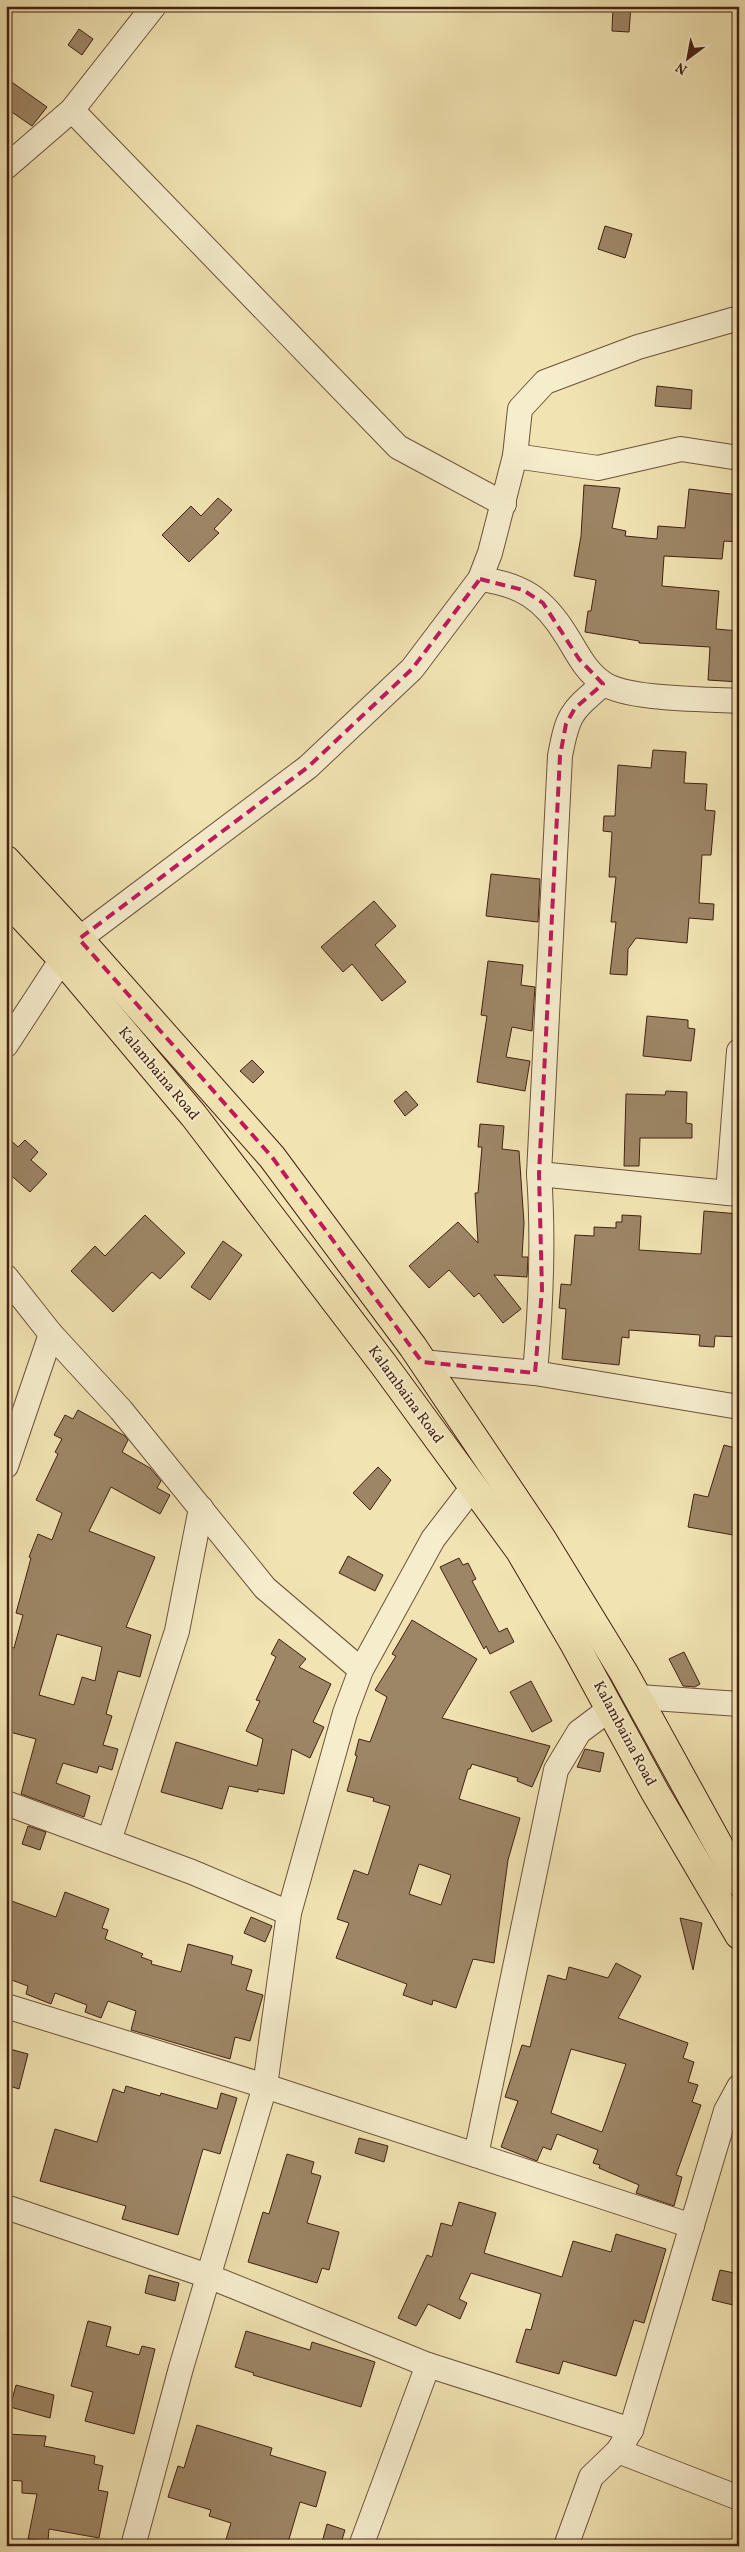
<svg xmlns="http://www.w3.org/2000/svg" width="745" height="2552" viewBox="0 0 745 2552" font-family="Vollkorn,serif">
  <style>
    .building { fill: #9d8666; stroke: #432113; fill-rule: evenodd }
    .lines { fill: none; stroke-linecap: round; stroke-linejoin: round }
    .minor-casing { stroke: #6e523b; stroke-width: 26 }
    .major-casing { stroke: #432113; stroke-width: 30 }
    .minor { stroke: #f6edcd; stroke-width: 24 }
    .major { stroke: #f1e3b2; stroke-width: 28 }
    .marked { fill: none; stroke: #c2185b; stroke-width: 4; stroke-dasharray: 10 6; stroke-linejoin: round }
    .labels { text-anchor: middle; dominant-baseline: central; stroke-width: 4; stroke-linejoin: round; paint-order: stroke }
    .street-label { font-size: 15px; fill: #432113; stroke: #f6edcd }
  </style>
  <rect width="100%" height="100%" fill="#f1e3b2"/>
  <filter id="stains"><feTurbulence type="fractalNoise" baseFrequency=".004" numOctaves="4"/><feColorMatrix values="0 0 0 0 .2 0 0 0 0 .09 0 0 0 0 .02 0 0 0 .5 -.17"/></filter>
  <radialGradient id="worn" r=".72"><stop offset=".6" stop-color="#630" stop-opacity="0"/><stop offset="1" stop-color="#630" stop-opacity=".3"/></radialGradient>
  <!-- building -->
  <g class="building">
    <polygon points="613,6 631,6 629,32 612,31"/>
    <polygon points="79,29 93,39 82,55 68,45"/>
    <polygon points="6,78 47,107 32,126 6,108"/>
    <polygon points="605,226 632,234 625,258 598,249"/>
    <polygon points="657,386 692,390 691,409 655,406"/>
    <polygon points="584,485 620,488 612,528 626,531 625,536 657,539 658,526 685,528 689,489 739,495 739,542 724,541 722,559 664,556 662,586 719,591 716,629 739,631 739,682 708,680 710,647 639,643 639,641 585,632 588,611 591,611 596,580 574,576 581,536"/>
    <polygon points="218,498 232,510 214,529 219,533 189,562 162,535 191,506 201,516"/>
    <polygon points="653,750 686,752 684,783 707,784 705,810 715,811 711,855 702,855 699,903 714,904 713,920 689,918 687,943 636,938 628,949 627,975 610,974 616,922 611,922 616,877 609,877 612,832 603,831 604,816 615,816 618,765 651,768"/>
    <polygon points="491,874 540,879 538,922 486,916"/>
    <polygon points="374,901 396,926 375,945 406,982 382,1001 352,964 343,972 321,947"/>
    <polygon points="488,961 523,965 521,985 535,987 532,1031 512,1027 506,1057 530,1061 525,1091 477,1082 487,1016 481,1015"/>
    <polygon points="647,1016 688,1020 688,1028 695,1029 691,1061 643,1056"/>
    <polygon points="252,1060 264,1072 253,1083 240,1071"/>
    <polygon points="406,1091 418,1105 405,1116 394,1101"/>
    <polygon points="666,1091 687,1092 686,1123 692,1124 692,1138 640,1138 639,1166 624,1166 626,1094 665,1095"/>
    <polygon points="480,1124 504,1126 502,1149 519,1151 524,1223 522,1257 528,1257 527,1277 494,1275 521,1309 503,1323 479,1293 474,1297 449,1270 429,1288 409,1266 458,1222 478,1243 475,1193 478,1193 482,1147 478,1147"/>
    <polygon points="6,1136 18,1147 25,1140 38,1152 31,1160 47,1174 30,1192 6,1171"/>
    <polygon points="704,1211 739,1214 739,1337 715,1336 714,1347 699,1346 700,1335 629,1330 629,1338 622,1337 619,1365 562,1359 566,1309 559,1308 561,1284 571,1285 575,1235 594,1236 594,1227 616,1228 616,1222 622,1222 622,1215 641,1216 639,1250 701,1254"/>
    <polygon points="145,1215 185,1253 160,1279 152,1272 113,1312 71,1271 95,1246 105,1256"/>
    <polygon points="223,1241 242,1255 210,1300 191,1287"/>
    <path d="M78,1410L125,1436L128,1440L122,1452L150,1468L161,1481L157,1488L170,1495L160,1514L111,1487L89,1531L155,1557L126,1627L151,1635L140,1677L118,1671L106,1714L112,1716L103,1745L118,1749L112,1770L99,1766L97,1773L63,1763L56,1783L90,1796L84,1817L21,1794L36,1739L6,1731V1646L14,1648L23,1615L16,1613L31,1558L29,1557L38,1534L52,1540L62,1513L36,1500L58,1454L55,1452L62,1439L54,1435L65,1415L73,1419ZM57,1634L102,1647L95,1681L82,1677L74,1705L39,1695Z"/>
    <polygon points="724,1445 739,1449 739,1536 688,1527 694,1494 708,1497"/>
    <polygon points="378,1467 391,1480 370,1510 353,1493"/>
    <polygon points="348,1556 383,1575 375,1591 339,1573"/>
    <polygon points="459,1558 463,1565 468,1563 476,1579 472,1581 499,1632 507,1628 514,1642 490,1654 486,1646 484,1649 440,1567"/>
    <path d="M412,1620L477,1659L442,1718L550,1746L532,1787L517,1781L518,1778L472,1764L470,1769H468L459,1799L520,1818L508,1860L494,1963L473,1959L456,2008L433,2000L432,2005L403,1995L407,1984L336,1958L349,1923L337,1919L354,1870L368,1875L390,1806L373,1801L374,1798L347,1791L357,1756L355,1755L359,1739L370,1742L387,1697L375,1690L396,1656L392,1654ZM419,1864L451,1875L441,1905L409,1894Z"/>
    <polygon points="279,1639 306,1659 299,1667 331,1684 313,1722 324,1727 310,1758 292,1749 284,1794 258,1789 258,1792 229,1786 222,1809 161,1792 176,1742 257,1766 263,1739 246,1731 260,1701 256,1700 276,1657 271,1654"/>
    <polygon points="684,1652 700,1684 695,1687 683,1686 669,1659"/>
    <polygon points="531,1681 552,1721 532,1732 510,1692"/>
    <polygon points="585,1749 604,1753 600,1772 577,1767"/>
    <polygon points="28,1826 46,1832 40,1850 22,1844"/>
    <polygon points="65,1892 109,1909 102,1928 108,1930 105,1939 143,1954 141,1957 152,1961 151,1964 181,1972 188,1944 233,1956 231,1964 252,1970 246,1990 263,1995 250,2041 235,2037 230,2059 131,2030 136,2011 108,2001 101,2018 85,2012 87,2005 55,1993 51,2004 26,1994 28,1986 6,1978 6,1899 56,1917"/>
    <polygon points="251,1917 272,1926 265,1942 244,1933"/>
    <polygon points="680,1918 702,1923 693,1970"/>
    <path d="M616,1963L641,1976L618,2018L688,2043L683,2058L694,2062L688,2082L698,2085L692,2102L701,2105L676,2175L682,2177L674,2206L636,2193L639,2185L599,2168L600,2165L593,2163L598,2150L557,2134L551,2150L543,2147L537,2161L501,2147L518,2101L505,2097L522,2045L530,2047L548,1975L566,1980L569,1967L608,1978ZM571,2049L626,2064L602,2132L551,2113Z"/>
    <polygon points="6,2048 28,2054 19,2089 6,2085"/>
    <polygon points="126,2086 160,2096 161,2093 217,2109 221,2093 237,2098 220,2154 203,2149 178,2235 122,2219 126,2206 40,2181 55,2129 97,2142 113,2089 124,2093"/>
    <polygon points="359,2138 388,2146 384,2162 355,2153"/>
    <polygon points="287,2154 314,2162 311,2173 321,2176 307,2223 339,2232 329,2270 322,2268 317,2283 248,2262 263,2212 269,2214"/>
    <polygon points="459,2202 496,2213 484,2253 562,2277 573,2241 611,2252 616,2234 666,2249 644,2323 634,2320 616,2376 563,2361 559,2374 516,2362 526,2329 531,2330 541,2294 471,2273 459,2299 467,2303 460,2319 428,2304 416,2326 398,2318 427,2255 432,2257 441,2223 452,2226"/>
    <polygon points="720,2270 739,2274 733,2305 712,2300"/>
    <polygon points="149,2275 179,2283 175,2301 145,2293"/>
    <polygon points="88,2321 111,2327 106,2346 139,2355 142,2346 155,2349 134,2434 85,2421 93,2392 71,2386"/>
    <polygon points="246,2331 310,2350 312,2342 375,2362 361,2407 253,2375 254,2373 235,2367"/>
    <polygon points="16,2385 54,2395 50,2418 10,2407"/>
    <polygon points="197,2425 272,2448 270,2455 326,2472 316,2507 300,2502 287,2546 224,2546 231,2523 209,2516 211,2510 168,2497 178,2466 184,2468"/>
    <polygon points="6,2434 46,2436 44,2446 95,2456 94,2464 103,2466 98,2490 108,2492 99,2538 49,2529 48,2541 28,2539 37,2494 22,2493 22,2481 6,2480"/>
    <polygon points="327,2524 345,2530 340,2546 321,2546"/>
  </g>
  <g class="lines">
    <!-- minor casing -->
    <g class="minor-casing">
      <g id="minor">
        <polyline points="72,110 398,447 504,504"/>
        <polyline points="6,167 72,110 154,6"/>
        <polyline points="515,456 598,468 681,449 739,458"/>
        <path d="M480,579C521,584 544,599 566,635C577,652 585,671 603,683C627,700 707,699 739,701"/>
        <polyline points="62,948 79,939 308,767 412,669 480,579 490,553 515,456 520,409 545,382 638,347 739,318"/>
        <polyline points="6,1045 62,959"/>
        <polyline points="739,1051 728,1193 739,1194"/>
        <polyline points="539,1174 728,1193"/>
        <polyline points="6,1277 51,1334 121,1410 265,1588 361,1670"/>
        <polyline points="422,1362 535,1373 739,1407"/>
        <path d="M535,1373C541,1306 544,1241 539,1174L560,756C568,713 571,712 603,684"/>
        <polyline points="6,1466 51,1334"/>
        <polyline points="639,1697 739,1704"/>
        <polyline points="6,1803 192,1872 289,1913"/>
        <polyline points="109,1841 177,1631 201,1508"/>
        <polyline points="6,2006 265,2086 692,2226"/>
        <polyline points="476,2155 556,1770 579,1732 611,1708"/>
        <polyline points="6,2207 208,2276 428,2365 631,2430"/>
        <polyline points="618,2451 739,2498"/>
        <polyline points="133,2546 181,2368 265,2086 289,1913 345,1713 361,1670 433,1539 473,1487"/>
        <polyline points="361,2546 428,2365"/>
        <polyline points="566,2546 591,2477 618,2451 631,2430 726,2111 739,2087"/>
      </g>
    </g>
    <!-- major casing -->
    <g class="major-casing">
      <g id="major">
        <polyline points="6,860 79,939 272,1157 413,1347 542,1539 624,1673 739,1882"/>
        <polyline points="6,899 62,959 194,1116 384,1365 520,1551 575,1645 655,1792 739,1935"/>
      </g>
    </g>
    <!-- minor -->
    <use href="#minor" class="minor"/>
    <!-- major -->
    <use href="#major" class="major"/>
  </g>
  <!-- marked area -->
  <path class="marked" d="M480,579L523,590L543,603L579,659L603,684L575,708L566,724L560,756L539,1174L542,1290L535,1373L422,1362L272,1157L79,939L308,767L412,669Z"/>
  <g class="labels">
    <!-- street labels -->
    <g class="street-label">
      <text transform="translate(158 1074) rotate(50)">Kalambaina Road</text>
      <text transform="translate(405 1395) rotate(54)">Kalambaina Road</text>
      <text transform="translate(624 1734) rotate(62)">Kalambaina Road</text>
    </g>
  </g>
  <!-- margin -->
  <rect width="745" height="2552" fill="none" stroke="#f1e3b2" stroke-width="25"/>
  <rect x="8" y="8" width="730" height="2537" fill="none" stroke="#432113" stroke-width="2.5"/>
  <rect x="12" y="12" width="720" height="2527" fill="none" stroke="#432113"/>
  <!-- north arrow -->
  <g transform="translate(688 58) rotate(212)" stroke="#f6edcd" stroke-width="4" paint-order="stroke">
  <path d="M0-4L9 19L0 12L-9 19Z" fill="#432113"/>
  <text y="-8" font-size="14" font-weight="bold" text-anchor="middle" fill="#432113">N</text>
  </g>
  <rect width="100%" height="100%" filter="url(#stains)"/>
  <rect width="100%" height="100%" fill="url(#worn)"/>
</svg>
